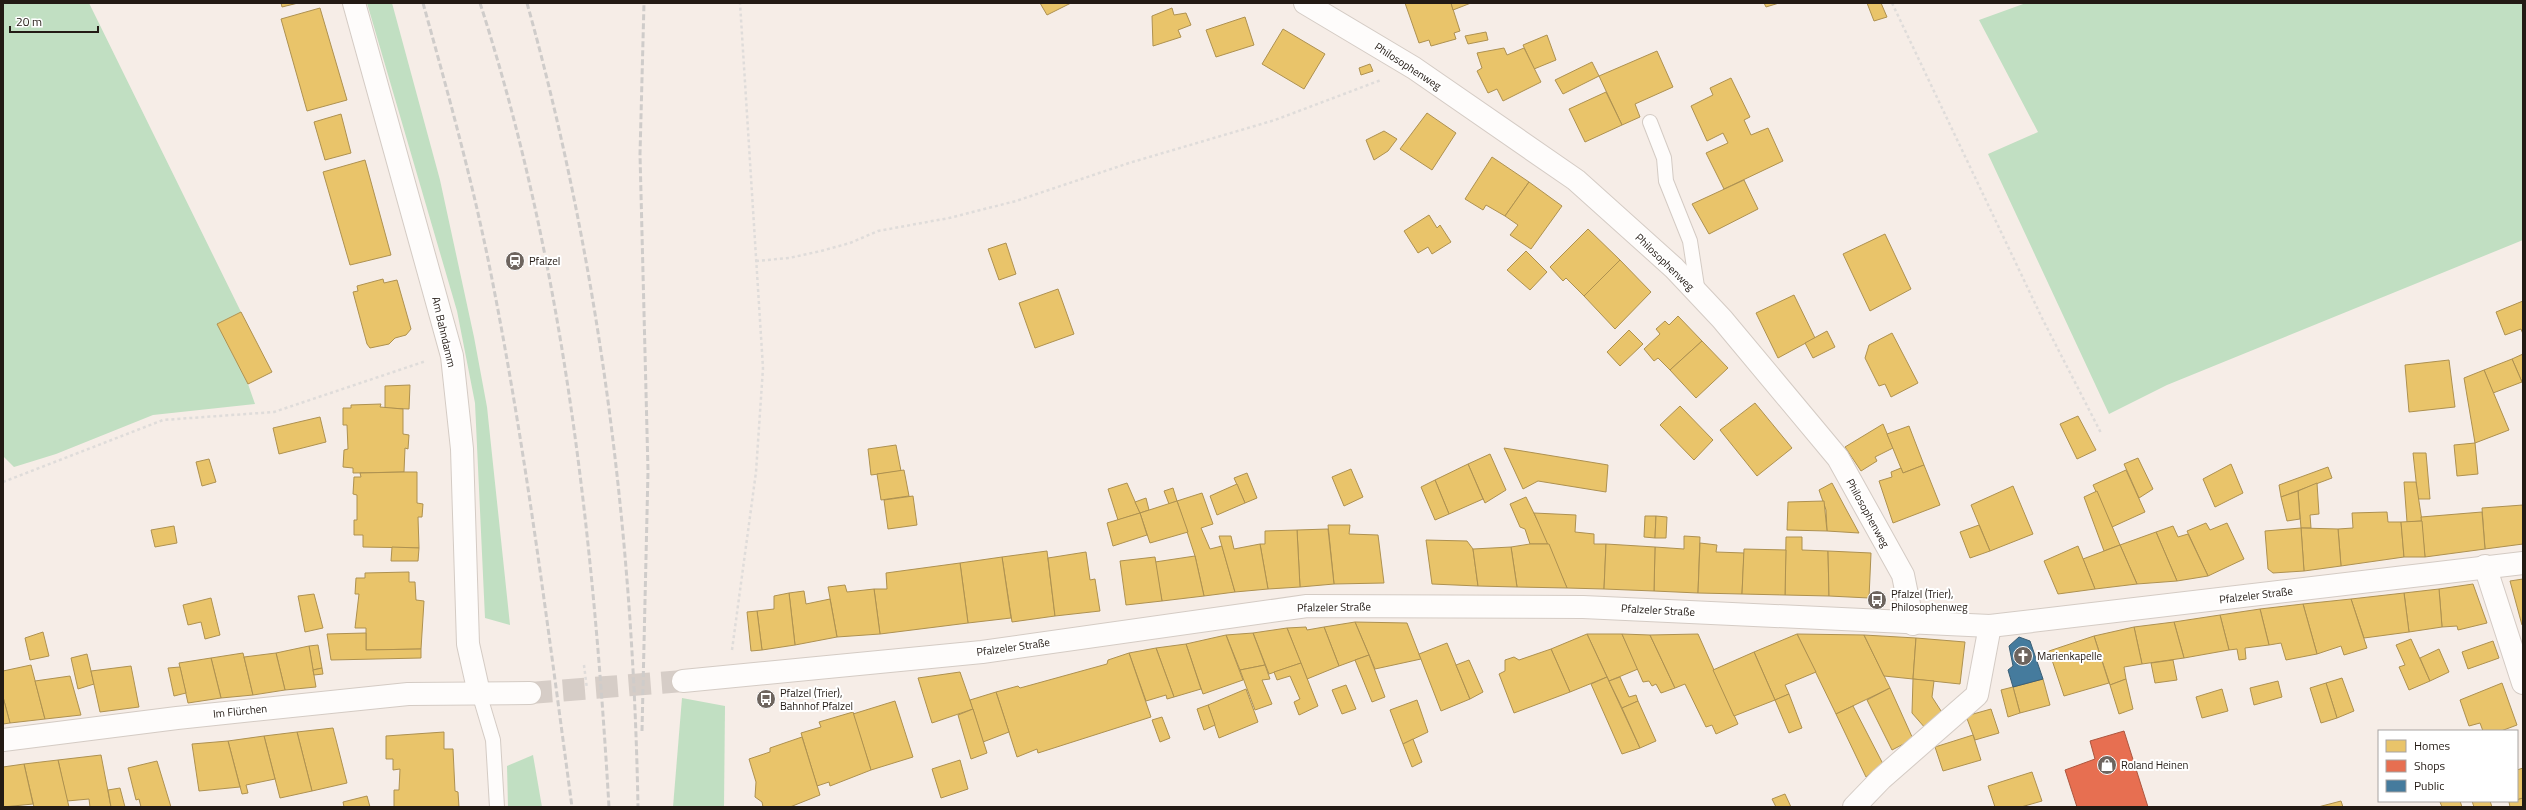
<svg xmlns="http://www.w3.org/2000/svg" width="2526" height="810" viewBox="0 0 2526 810" font-family="'Titillium Web',sans-serif">
  <style>
    .green { fill: #c1dfc2 }
    .homes { fill: #e9c46a; stroke: #ae9150 }
    .shops { fill: #e76f51; stroke: #ac563f }
    .public { fill: #457b9d; stroke: #3b5e74 }
    .lines { fill: none; stroke-linecap: round; stroke-linejoin: round }
    .street-tunnel { stroke: #d6cdc7; stroke-width: 22; stroke-dasharray: 22 11; stroke-linecap: butt }
    .lane-casing { stroke: #d4cbc4; stroke-width: 16 }
    .street-casing { stroke: #d4cbc4; stroke-width: 24 }
    .path { stroke: #dfdcda; stroke-width: 2.5; stroke-dasharray: 3 3; stroke-linecap: butt }
    .lane { stroke: #fefcfb; stroke-width: 14 }
    .street { stroke: #fefcfb; stroke-width: 22 }
    .rail { stroke: #cfccca; stroke-width: 3; stroke-dasharray: 6 3; stroke-linecap: butt }
    .labels { text-anchor: middle; dominant-baseline: central; stroke-width: 4; stroke-linejoin: round; paint-order: stroke }
    .street-label { font-size: 11px; fill: #231a14; stroke: #fff }
    .poi-label { font-size: 11px; fill: #231a14; stroke: #fff; text-anchor: start }
  </style>
  <rect width="100%" height="100%" fill="#f6ede7"/>
  <!-- green -->
  <g class="green">
    <polygon points="3,3 89,3 241,312 217,324 248,384 255,404 153,415 56,454 14,467 3,456"/>
    <polygon points="367,3 392,3 440,180 474,337 487,407 510,625 485,618 475,403 457,311"/>
    <polygon points="2026,3 2523,3 2523,240 2167,385 2109,414 1988,154 2038,132 1979,20"/>
    <polygon points="682,698 725,706 724,807 673,807"/>
    <polygon points="533,755 542,807 508,807 507,766"/>
  </g>
  <!-- homes -->
  <g class="homes">
    <polygon points="281,3 298,3 282,7"/>
    <polygon points="1040,3 1071,3 1047,15"/>
    <polygon points="1405,3 1451,3 1460,31 1454,33 1456,39 1431,46 1429,40 1419,43"/>
    <polygon points="1451,3 1471,3 1453,10"/>
    <polygon points="1764,3 1779,3 1766,7"/>
    <polygon points="1867,3 1881,3 1887,17 1874,21"/>
    <polygon points="320,8 347,100 307,111 281,19"/>
    <polygon points="1172,8 1174,15 1186,13 1191,25 1178,30 1181,37 1153,46 1152,16"/>
    <polygon points="1245,17 1254,45 1216,57 1206,30"/>
    <polygon points="1283,29 1325,54 1304,89 1262,64"/>
    <polygon points="1486,32 1488,40 1468,44 1465,36"/>
    <polygon points="1547,35 1556,60 1534,69 1523,45"/>
    <polygon points="1504,48 1507,55 1524,48 1541,82 1503,101 1497,89 1488,93 1477,71 1482,68 1477,53"/>
    <polygon points="1657,51 1673,87 1635,104 1640,117 1622,125 1599,76"/>
    <polygon points="1592,62 1599,76 1563,94 1555,80"/>
    <polygon points="1370,64 1373,71 1361,75 1359,68"/>
    <polygon points="1731,78 1750,117 1744,120 1751,135 1768,128 1783,161 1724,189 1706,153 1728,143 1723,133 1707,141 1691,106 1713,95 1710,88"/>
    <polygon points="1606,92 1622,125 1585,142 1569,109"/>
    <polygon points="1427,113 1456,133 1432,170 1400,149"/>
    <polygon points="341,114 351,153 325,160 314,122"/>
    <polygon points="1384,131 1397,139 1388,151 1374,160 1366,140"/>
    <polygon points="1492,157 1529,182 1505,216 1486,205 1483,210 1465,199"/>
    <polygon points="365,160 391,255 350,265 323,172"/>
    <polygon points="1744,180 1758,209 1709,234 1692,204"/>
    <polygon points="1529,182 1562,206 1531,249 1510,235 1518,225 1505,216"/>
    <polygon points="1429,215 1437,228 1440,225 1451,242 1432,254 1428,247 1418,253 1404,231"/>
    <polygon points="1588,229 1620,260 1584,296 1566,278 1563,281 1550,267"/>
    <polygon points="1885,234 1911,289 1870,311 1843,254"/>
    <polygon points="1006,243 1016,274 999,280 988,249"/>
    <polygon points="1526,251 1547,272 1530,290 1507,270"/>
    <polygon points="1620,260 1651,292 1615,329 1584,296"/>
    <polygon points="383,279 384,283 397,280 411,329 406,335 395,338 389,344 370,348 367,344 353,292 358,291 357,286"/>
    <polygon points="1058,289 1074,334 1035,348 1019,303"/>
    <polygon points="1794,295 1815,338 1778,358 1756,313"/>
    <polygon points="2523,301 2523,334 2521,329 2505,335 2496,312"/>
    <polygon points="241,312 272,372 248,384 217,324"/>
    <polygon points="1678,316 1702,341 1670,370 1658,358 1654,361 1644,349 1660,334 1656,329 1665,321 1669,325"/>
    <polygon points="1629,330 1643,344 1620,366 1607,352"/>
    <polygon points="1827,331 1835,347 1813,358 1805,343"/>
    <polygon points="1892,333 1918,383 1891,397 1885,384 1879,386 1865,358 1869,345"/>
    <polygon points="1702,341 1728,368 1696,398 1670,370"/>
    <polygon points="2523,354 2523,381 2522,382 2512,359"/>
    <polygon points="2512,359 2522,382 2493,393 2484,370"/>
    <polygon points="2449,360 2455,407 2409,412 2405,365"/>
    <polygon points="2484,370 2509,430 2475,443 2464,378"/>
    <polygon points="410,385 409,409 385,408 385,386"/>
    <polygon points="1755,403 1792,448 1757,476 1720,430"/>
    <polygon points="381,404 380,407 403,409 403,434 409,435 408,449 405,448 404,472 353,473 353,468 343,467 344,450 348,449 347,425 343,425 343,408 351,408 351,405"/>
    <polygon points="1680,406 1713,440 1694,460 1660,425"/>
    <polygon points="2078,416 2096,450 2077,459 2060,424"/>
    <polygon points="320,417 326,442 279,454 273,428"/>
    <polygon points="1883,424 1893,448 1875,457 1877,461 1861,471 1845,447"/>
    <polygon points="1909,426 1924,465 1903,473 1887,434"/>
    <polygon points="2475,443 2478,474 2457,476 2454,445"/>
    <polygon points="896,445 901,471 871,475 868,449"/>
    <polygon points="1504,448 1608,465 1606,492 1538,481 1523,489"/>
    <polygon points="2413,453 2426,453 2430,499 2418,499"/>
    <polygon points="1490,454 1506,490 1485,503 1468,464"/>
    <polygon points="2138,458 2153,489 2139,498 2124,464"/>
    <polygon points="209,459 216,482 202,486 196,462"/>
    <polygon points="1468,464 1483,499 1449,514 1435,480"/>
    <polygon points="2231,464 2243,493 2215,507 2203,479"/>
    <polygon points="1924,465 1940,505 1893,523 1879,481 1892,477 1891,472 1901,468 1903,473"/>
    <polygon points="2328,467 2332,478 2281,497 2279,485"/>
    <polygon points="1351,469 1363,497 1344,506 1332,477"/>
    <polygon points="904,470 909,496 881,500 877,474"/>
    <polygon points="2126,470 2145,512 2112,527 2093,485"/>
    <polygon points="404,472 417,472 417,503 423,504 422,517 418,517 419,548 363,547 363,535 354,535 354,520 357,520 357,495 353,494 354,477 361,477 360,473"/>
    <polygon points="1247,473 1257,498 1245,503 1234,478"/>
    <polygon points="1435,480 1449,514 1435,520 1421,487"/>
    <polygon points="2404,482 2416,482 2422,521 2407,522"/>
    <polygon points="1127,483 1140,513 1118,520 1108,489"/>
    <polygon points="1832,483 1847,511 1859,533 1827,531 1826,510 1819,490"/>
    <polygon points="2317,483 2319,514 2310,515 2311,528 2301,528 2298,491"/>
    <polygon points="1237,484 1245,503 1217,515 1210,496"/>
    <polygon points="2013,486 2033,534 1990,551 1971,505"/>
    <polygon points="1173,488 1177,501 1169,504 1164,491"/>
    <polygon points="2097,491 2120,545 2104,551 2084,497"/>
    <polygon points="2298,491 2300,519 2287,521 2281,497"/>
    <polygon points="1202,493 1213,524 1201,528 1210,549 1222,546 1235,592 1204,596 1195,556 1177,501"/>
    <polygon points="913,496 917,525 888,529 884,500"/>
    <polygon points="1526,497 1549,544 1530,544 1525,529 1520,527 1510,504"/>
    <polygon points="1146,498 1149,510 1140,513 1135,502"/>
    <polygon points="1177,501 1188,532 1150,543 1140,513"/>
    <polygon points="1824,501 1827,531 1787,530 1788,502"/>
    <polygon points="2523,505 2523,544 2485,549 2482,508"/>
    <polygon points="2387,512 2388,522 2401,522 2404,557 2341,566 2338,529 2353,528 2352,513"/>
    <polygon points="2482,512 2485,549 2425,557 2421,517"/>
    <polygon points="1140,513 1147,535 1113,546 1107,523"/>
    <polygon points="1534,513 1576,515 1575,532 1594,534 1594,544 1606,544 1604,589 1567,588"/>
    <polygon points="1645,516 1656,516 1655,538 1644,537"/>
    <polygon points="1656,516 1667,517 1666,538 1655,538"/>
    <polygon points="2422,521 2425,557 2404,557 2401,522"/>
    <polygon points="2206,523 2210,530 2227,523 2244,559 2208,576 2187,531"/>
    <polygon points="1328,525 1350,525 1349,534 1378,535 1384,583 1334,584"/>
    <polygon points="1979,525 1990,551 1970,558 1960,532"/>
    <polygon points="174,526 177,543 155,547 151,530"/>
    <polygon points="2173,526 2178,537 2188,534 2208,576 2177,581 2156,532"/>
    <polygon points="2301,528 2338,529 2341,566 2304,571"/>
    <polygon points="2301,528 2304,571 2273,573 2268,569 2265,531"/>
    <polygon points="1328,529 1334,584 1300,587 1297,530"/>
    <polygon points="1297,530 1300,587 1268,589 1260,544 1265,544 1265,531"/>
    <polygon points="2156,532 2177,581 2137,584 2120,545"/>
    <polygon points="1219,536 1231,536 1234,549 1260,544 1268,589 1235,592"/>
    <polygon points="1684,536 1700,537 1698,593 1654,591 1655,547 1684,549"/>
    <polygon points="1786,537 1802,537 1802,550 1828,551 1829,596 1785,595"/>
    <polygon points="1426,540 1467,541 1473,549 1478,586 1432,584"/>
    <polygon points="1700,543 1717,545 1716,552 1744,553 1742,594 1698,593"/>
    <polygon points="1530,544 1549,544 1567,588 1517,587 1511,547"/>
    <polygon points="1606,544 1655,547 1654,591 1604,589"/>
    <polygon points="2120,545 2137,584 2095,589 2083,559"/>
    <polygon points="2078,546 2095,589 2058,594 2044,561"/>
    <polygon points="392,547 419,548 418,561 391,561"/>
    <polygon points="1511,547 1517,587 1478,586 1473,549"/>
    <polygon points="1744,549 1786,550 1785,595 1742,594"/>
    <polygon points="1047,551 1055,616 1012,622 1002,557"/>
    <polygon points="1828,551 1871,553 1869,598 1829,596"/>
    <polygon points="1086,552 1090,580 1095,579 1100,611 1055,616 1048,558"/>
    <polygon points="1195,556 1204,596 1162,601 1155,562"/>
    <polygon points="1002,557 1011,618 968,623 960,563"/>
    <polygon points="1155,557 1162,601 1126,605 1120,561"/>
    <polygon points="960,563 968,623 880,634 874,589 887,589 886,573"/>
    <polygon points="409,572 409,582 415,582 416,600 424,601 421,649 366,650 366,628 355,628 359,594 355,594 356,578 365,578 365,573"/>
    <polygon points="2523,579 2523,625 2522,625 2510,581"/>
    <polygon points="2473,584 2487,623 2458,630 2457,626 2442,627 2439,589"/>
    <polygon points="845,585 847,592 874,589 880,634 837,637 828,587"/>
    <polygon points="2439,589 2442,627 2409,632 2404,593"/>
    <polygon points="804,591 806,604 830,599 837,637 795,645 789,593"/>
    <polygon points="789,593 795,645 762,650 757,611 774,609 774,596"/>
    <polygon points="2404,593 2409,632 2364,638 2351,599"/>
    <polygon points="314,594 323,628 305,632 298,596"/>
    <polygon points="211,598 220,635 205,639 201,622 188,625 183,605"/>
    <polygon points="2351,599 2367,648 2344,655 2341,646 2317,654 2303,604"/>
    <polygon points="2303,604 2317,654 2286,660 2281,643 2269,645 2260,609"/>
    <polygon points="2260,609 2269,645 2245,648 2246,659 2239,660 2237,649 2229,650 2220,615"/>
    <polygon points="757,611 762,650 751,651 747,612"/>
    <polygon points="2220,615 2229,650 2184,658 2174,622"/>
    <polygon points="1355,622 1407,623 1421,659 1375,669"/>
    <polygon points="1355,622 1369,655 1339,666 1324,627"/>
    <polygon points="2174,622 2184,658 2142,664 2134,627"/>
    <polygon points="1306,627 1307,630 1324,627 1339,666 1307,679 1287,628"/>
    <polygon points="2134,627 2142,664 2124,667 2126,679 2110,685 2094,636"/>
    <polygon points="1287,628 1301,663 1269,674 1253,633"/>
    <polygon points="43,632 49,656 30,660 25,638"/>
    <polygon points="366,633 366,650 421,649 421,658 331,660 327,634"/>
    <polygon points="1253,633 1265,665 1240,670 1226,635"/>
    <polygon points="1587,634 1622,634 1638,669 1609,681"/>
    <polygon points="1587,634 1607,677 1570,692 1551,649"/>
    <polygon points="1622,634 1650,635 1675,688 1661,693 1656,684 1652,686 1649,681 1643,682"/>
    <polygon points="1698,634 1738,724 1716,734 1712,725 1706,727 1685,684 1675,688 1650,635"/>
    <polygon points="1797,634 1864,635 1890,688 1836,714"/>
    <polygon points="1797,634 1816,672 1785,685 1789,694 1775,700 1754,652"/>
    <polygon points="1226,635 1243,680 1203,694 1186,644"/>
    <polygon points="1864,635 1916,638 1913,679 1884,676"/>
    <polygon points="2094,636 2109,683 2064,696 2049,651"/>
    <polygon points="1916,638 1965,642 1960,684 1913,679"/>
    <polygon points="2411,639 2430,681 2409,690 2399,667 2405,665 2396,645"/>
    <polygon points="2493,641 2499,658 2468,669 2462,652"/>
    <polygon points="1447,643 1470,699 1441,711 1419,654"/>
    <polygon points="1186,644 1201,689 1174,697 1156,648"/>
    <polygon points="318,645 322,668 313,670 309,646"/>
    <polygon points="309,646 316,687 285,690 276,653"/>
    <polygon points="1156,648 1174,697 1167,699 1166,695 1146,701 1129,653"/>
    <polygon points="1551,649 1570,692 1514,713 1499,674 1505,671 1505,660 1514,657 1519,660"/>
    <polygon points="2439,649 2449,672 2430,681 2420,658"/>
    <polygon points="1754,652 1775,700 1734,716 1713,670"/>
    <polygon points="243,653 253,695 221,698 211,658"/>
    <polygon points="276,653 285,690 253,695 244,657"/>
    <polygon points="1129,653 1151,717 1038,753 1037,749 1017,757 996,692 1018,686 1020,688 1107,664 1108,660"/>
    <polygon points="87,654 94,684 78,689 71,658"/>
    <polygon points="1369,655 1385,697 1372,702 1355,660"/>
    <polygon points="211,658 221,698 188,703 179,663"/>
    <polygon points="1469,660 1483,692 1470,699 1456,665"/>
    <polygon points="2173,660 2177,680 2155,683 2151,663"/>
    <polygon points="1301,663 1318,706 1299,715 1294,702 1300,699 1290,676 1277,680 1274,672"/>
    <polygon points="31,665 45,719 10,723 3,697 3,671"/>
    <polygon points="1265,665 1270,679 1262,680 1272,704 1255,710 1240,670"/>
    <polygon points="131,666 139,707 100,712 91,671"/>
    <polygon points="180,667 186,693 174,696 168,668"/>
    <polygon points="322,668 323,674 314,675 313,670"/>
    <polygon points="960,672 973,709 932,723 918,678"/>
    <polygon points="70,676 81,715 45,719 35,681"/>
    <polygon points="1607,677 1640,748 1622,754 1591,684"/>
    <polygon points="1620,677 1629,697 1636,695 1638,701 1622,708 1609,681"/>
    <polygon points="2342,678 2354,711 2337,718 2326,683"/>
    <polygon points="1913,679 1934,681 1932,697 1943,714 1926,729 1912,713"/>
    <polygon points="2043,679 2050,705 2020,713 2013,687"/>
    <polygon points="2126,679 2133,709 2119,714 2110,685"/>
    <polygon points="2278,681 2282,697 2254,705 2250,688"/>
    <polygon points="2326,683 2337,718 2321,723 2310,688"/>
    <polygon points="2502,683 2517,725 2501,731 2483,731 2480,723 2469,726 2460,700"/>
    <polygon points="1346,685 1356,709 1342,714 1332,690"/>
    <polygon points="2013,687 2020,713 2008,717 2001,690"/>
    <polygon points="1890,688 1913,739 1892,750 1867,700"/>
    <polygon points="1246,689 1258,722 1219,738 1208,705"/>
    <polygon points="2222,689 2228,711 2202,718 2196,697"/>
    <polygon points="996,692 1009,732 983,742 970,700"/>
    <polygon points="1789,694 1802,728 1789,733 1775,700"/>
    <polygon points="3,697 10,723 3,724"/>
    <polygon points="1417,700 1428,732 1403,744 1390,710"/>
    <polygon points="895,701 913,757 871,770 853,714"/>
    <polygon points="1638,701 1656,741 1640,748 1622,708"/>
    <polygon points="1208,705 1215,725 1204,730 1197,709"/>
    <polygon points="1853,706 1883,764 1866,777 1836,714"/>
    <polygon points="973,709 987,753 971,759 958,715"/>
    <polygon points="1991,709 1999,733 1975,740 1966,716"/>
    <polygon points="853,712 871,770 830,786 829,782 817,786 801,733 821,727 819,722"/>
    <polygon points="1162,717 1170,738 1160,742 1152,720"/>
    <polygon points="333,728 347,783 312,791 297,732"/>
    <polygon points="297,732 312,791 280,798 264,736"/>
    <polygon points="444,732 444,749 453,749 455,791 458,792 459,807 394,807 394,790 399,790 400,769 393,770 393,759 386,759 386,736"/>
    <polygon points="1973,735 1981,760 1943,771 1935,747"/>
    <polygon points="264,736 275,779 246,785 248,793 242,794 228,741"/>
    <polygon points="802,737 820,795 790,807 763,807 762,802 755,797 756,782 749,759 770,752 770,748"/>
    <polygon points="1413,739 1422,762 1412,767 1403,744"/>
    <polygon points="228,741 240,787 199,791 192,744"/>
    <polygon points="101,755 111,807 90,807 89,799 67,801 58,760"/>
    <polygon points="58,760 69,807 34,807 24,764"/>
    <polygon points="960,760 968,789 941,798 932,769"/>
    <polygon points="157,761 171,807 141,807 139,799 136,800 128,768"/>
    <polygon points="24,764 33,804 3,807 3,767"/>
    <polygon points="2523,768 2523,798 2517,800 2517,770"/>
    <polygon points="2032,772 2042,801 2021,807 1995,807 1988,786"/>
    <polygon points="120,788 125,807 111,807 108,790"/>
    <polygon points="1785,794 1791,807 1776,807 1772,799"/>
    <polygon points="367,796 370,807 344,807 343,802"/>
    <polygon points="2523,798 2523,807 2510,807 2509,802"/>
    <polygon points="2341,801 2343,807 2318,807"/>
    <polygon points="2444,801 2460,801 2462,807 2442,807 2440,802"/>
    <polygon points="2472,801 2490,801 2492,807 2474,807"/>
  </g>
  <!-- shops -->
  <polygon class="shops" points="2124,731 2148,807 2077,807 2065,770 2095,759 2090,741"/>
  <!-- public -->
  <polygon class="public" points="2019,637 2030,641 2043,679 2013,687 2008,670 2013,666 2009,646"/>
  <g class="lines">
    <!-- street-tunnel -->
    <polyline class="street-tunnel" points="530,693 683,681"/>
    <!-- lane casing -->
    <g class="lane-casing">
      <g id="lane">
        <polyline points="1650,122 1664,158 1666,181 1690,241 1698,293"/>
        <polyline points="479,693 493,740 497,807"/>
      </g>
    </g>
    <!-- street casing -->
    <g class="street-casing">
      <g id="street">
        <polyline points="354,3 452,356 462,449 468,644 479,693"/>
        <polyline points="1305,3 1414,68 1576,180 1674,268 1722,319 1838,458 1903,575 1913,624"/>
        <polyline points="2485,566 2523,683"/>
        <polyline points="683,681 982,652 1307,606 1583,607 1990,626 2523,563"/>
        <polyline points="3,740 177,718 408,694 530,693"/>
        <polyline points="1854,807 1881,779 1977,695 1990,626"/>
      </g>
    </g>
    <!-- path -->
    <g class="path">
      <polyline points="1892,3 2042,318 2101,433"/>
      <polyline points="756,261 789,258 821,251 850,243 878,231 949,218 1016,201 1129,163 1275,120 1381,80"/>
      <polyline points="3,482 163,420 274,412 426,361"/>
      <polyline points="732,650 756,472 763,368 740,3"/>
      <polyline points="584,665 587,689"/>
    </g>
    <!-- lane -->
    <use href="#lane" class="lane"/>
    <!-- street -->
    <use href="#street" class="street"/>
    <!-- rail -->
    <g class="rail">
      <path d="M423,3C448,93 473,183 491,274C526,450 548,629 572,807"/>
      <path d="M480,3C564,263 593,536 609,807"/>
      <path d="M527,3C600,264 633,536 638,807"/>
      <polyline points="642,731 648,471 640,154 644,3"/>
    </g>
  </g>
  <!-- icons -->
  <defs>
    <g id="station-disc" transform="scale(1)"><circle r="9.5" fill="#6d645e" stroke="#fff"/><path d="M-3-6H3Q5-6 5-4V2Q5 4 3 4L4.5 6H3L1.5 4h-3L-3 6H-4.5L-3 4Q-5 4-5 2V-4Q-5-6-3-6ZM-3.5-4v3h7v-3ZM-3.5 1v1.5H-2V1ZM2 1v1.5H3.5V1Z" fill="#fff"/></g>
    <g id="bus-disc" transform="scale(1)"><circle r="9.5" fill="#6d645e" stroke="#fff"/><path d="M-5-6H5V4H4V6H2V4H-2V6H-4V4H-5ZM-3.5-4V0h7V-4ZM-3.5 1.2v1.5H-2V1.2ZM2 1.2v1.5H3.5V1.2Z" fill="#fff"/></g>
    <g id="church-disc" transform="scale(1)"><circle r="9.5" fill="#6d645e" stroke="#fff"/><path d="M-1.2-6h2.4v3.5h3.3v2.4h-3.3V6h-2.4V-.1h-3.3v-2.4h3.3Z" fill="#fff"/></g>
    <g id="shop-disc" transform="scale(1)"><circle r="9.5" fill="#6d645e" stroke="#fff"/><path d="M-5-2.5h2.3a2.7 3.5 0 0 1 5.4 0H5L5.5 6h-11ZM-1.5-2.5h3a1.5 2.3 0 0 0-3 0Z" fill="#fff"/></g>
  </defs>
  <g fill-rule="evenodd">
    <use href="#station-disc" x="515" y="261"/>
    <use href="#bus-disc" x="1877" y="600"/>
    <use href="#church-disc" x="2023" y="656"/>
    <use href="#bus-disc" x="766" y="699"/>
    <use href="#shop-disc" x="2107" y="765"/>
  </g>
  <g class="labels">
    <!-- street labels -->
    <g class="street-label">
      <text transform="translate(1408 66) rotate(33)">Philosophenweg</text>
      <text transform="translate(1665 262) rotate(44)">Philosophenweg</text>
      <text transform="translate(444 332) rotate(77)">Am Bahndamm</text>
      <text transform="translate(1868 513) rotate(61)">Philosophenweg</text>
      <text transform="translate(2256 595) rotate(-7)">Pfalzeler Straße</text>
      <text transform="translate(1334 607) rotate(-1)">Pfalzeler Straße</text>
      <text transform="translate(1658 610) rotate(3)">Pfalzeler Straße</text>
      <text transform="translate(1013 647) rotate(-8)">Pfalzeler Straße</text>
      <text transform="translate(240 711) rotate(-6)">Im Flürchen</text>
    </g>
    <!-- poi labels -->
    <g class="poi-label">
      <text x="529" y="261">Pfalzel</text>
      <text x="1891" y="594">Pfalzel (Trier),<tspan x="1891" dy="13">Philosophenweg</tspan></text>
      <text x="2037" y="656">Marienkapelle</text>
      <text x="780" y="693">Pfalzel (Trier),<tspan x="780" dy="13">Bahnhof Pfalzel</tspan></text>
      <text x="2121" y="765">Roland Heinen</text>
    </g>
  </g>
  <!-- border -->
  <rect width="2526" height="810" fill="none" stroke="#231a14" stroke-width="8"/>
  <!-- legend -->
  <rect x="2378" y="730" width="140" height="72" fill="#ffffff" stroke="#a7a3a1"/>
  <rect x="2386" y="740" width="20" height="12" fill="#e9c46a" stroke="#a7a3a1"/>
  <text x="2414" y="750" font-size="12" fill="#231a14">Homes</text>
  <rect x="2386" y="760" width="20" height="12" fill="#e76f51" stroke="#a7a3a1"/>
  <text x="2414" y="770" font-size="12" fill="#231a14">Shops</text>
  <rect x="2386" y="780" width="20" height="12" fill="#457b9d" stroke="#a7a3a1"/>
  <text x="2414" y="790" font-size="12" fill="#231a14">Public</text>
  <!-- scale -->
  <path d="M10 26v6h88v-6" fill="none" stroke="#231a14" stroke-width="2"/>
  <text x="16" y="26" font-size="12" fill="#231a14" stroke="#ffffff" stroke-width="3" paint-order="stroke">20 m</text>
</svg>
